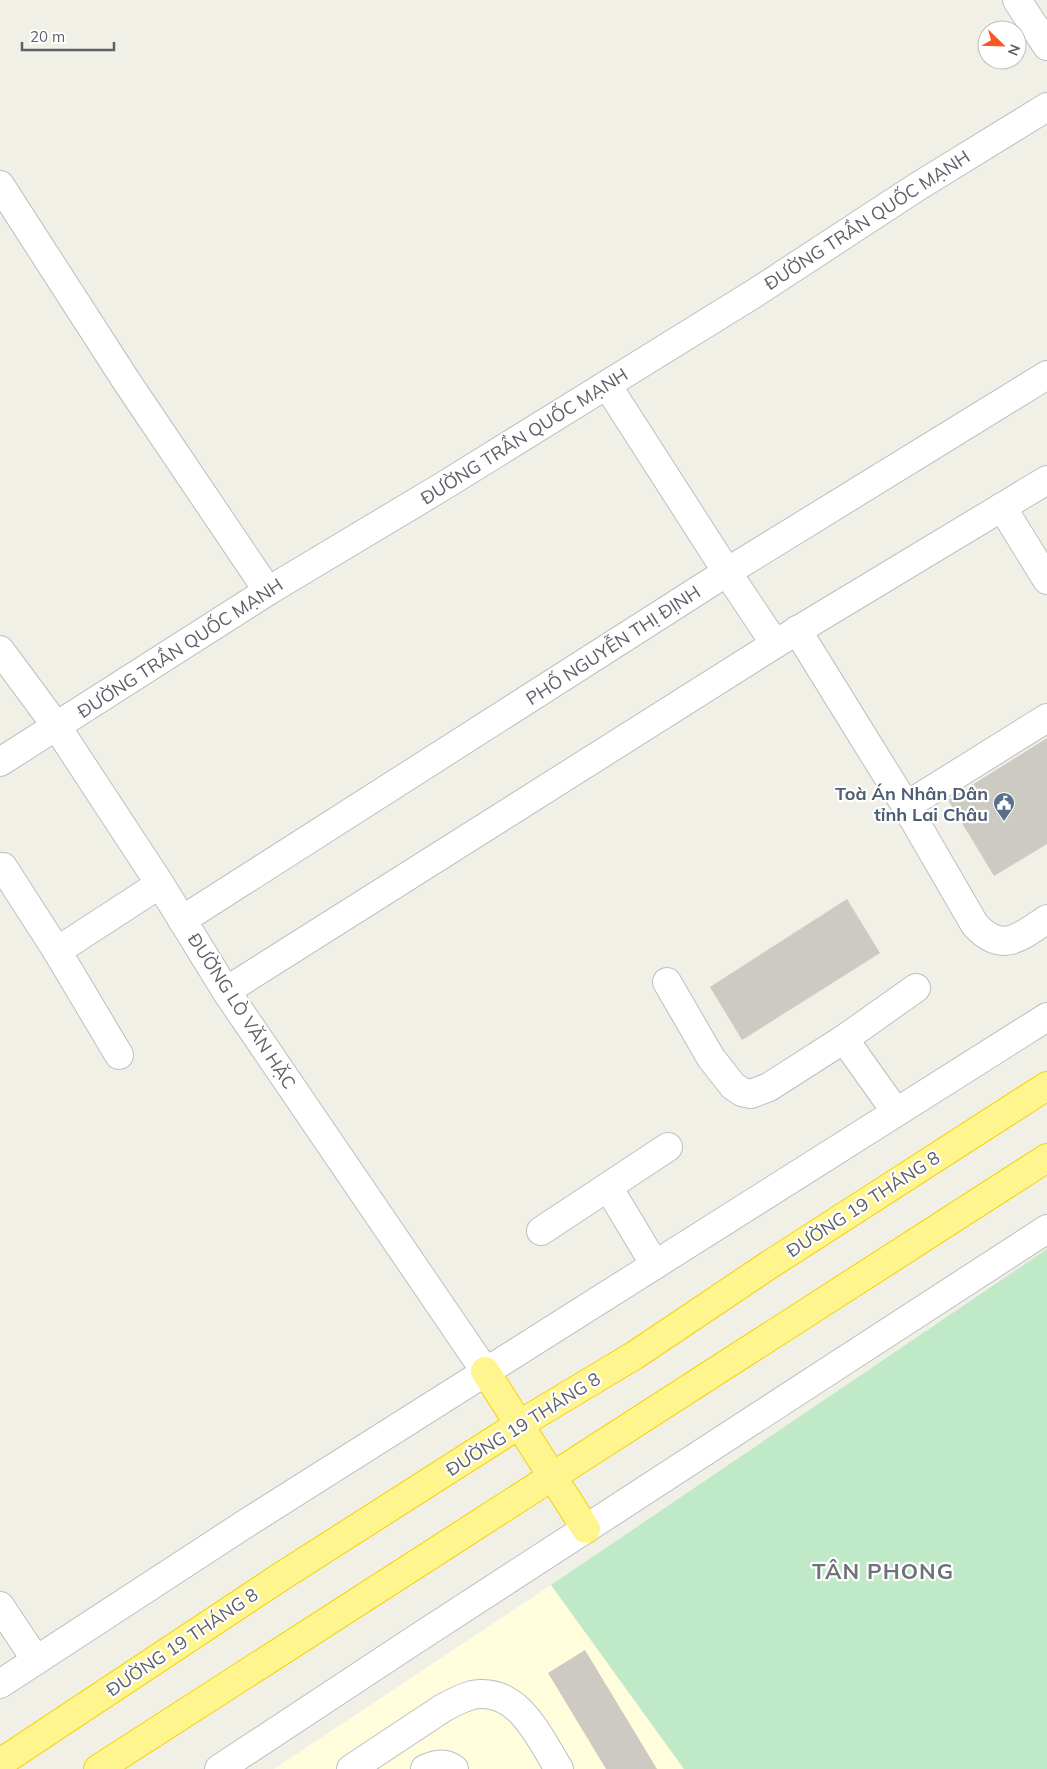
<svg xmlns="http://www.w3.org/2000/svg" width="1047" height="1769" viewBox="0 0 1047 1769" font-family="Mulish,sans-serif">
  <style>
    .commercial { fill: #fffddc }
    .green { fill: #c0eac7 }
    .building { fill: #cccac2 }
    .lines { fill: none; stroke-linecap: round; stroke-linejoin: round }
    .minor-casing { stroke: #bdbec5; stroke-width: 30 }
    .highway-casing { stroke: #f6d100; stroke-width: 30 }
    .minor { stroke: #fff; stroke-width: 28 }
    .highway { stroke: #fff58e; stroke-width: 28 }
    .labels { text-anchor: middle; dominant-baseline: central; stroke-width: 4.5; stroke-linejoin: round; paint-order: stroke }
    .street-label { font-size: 18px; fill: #5d6067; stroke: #fff }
    .service-label { font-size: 18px; font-weight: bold; fill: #4e5e75; stroke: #fff; text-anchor: end }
    .district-label { font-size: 22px; font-weight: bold; letter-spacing: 1px; fill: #6e7279; stroke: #fff }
  </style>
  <rect width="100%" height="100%" fill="#f1f0e6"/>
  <!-- commercial -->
  <polygon class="commercial" points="551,1585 684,1769 274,1769"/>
  <!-- green -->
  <polygon class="green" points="1047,1249 1047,1769 684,1769 551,1585"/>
  <!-- building -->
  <g class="building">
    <polygon points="1047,738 1047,844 994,876 948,800"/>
    <polygon points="847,899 880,953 742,1040 710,987"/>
    <polygon points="585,1650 657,1769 606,1769 548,1673"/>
  </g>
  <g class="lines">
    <!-- minor casing -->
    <g class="minor-casing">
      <g id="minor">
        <polyline points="1017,0 1047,46"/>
        <polyline points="0,185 127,382 268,591"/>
        <polyline points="607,385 727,572 775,644"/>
        <polyline points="1002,507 1047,580"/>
        <path d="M797,630L906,806L975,925C1002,954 1019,938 1047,919"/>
        <polyline points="0,650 57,727 160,884 226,991 485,1371"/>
        <polyline points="0,762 268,591 440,488 755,293 917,187 1047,107"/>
        <polyline points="906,806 1047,718"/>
        <polyline points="3,867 57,951 119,1055"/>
        <polyline points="182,920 727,572 1047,375"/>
        <polyline points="57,951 160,884"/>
        <polyline points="667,982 711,1058 733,1086 742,1092 751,1094 769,1087 844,1039 916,988"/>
        <polyline points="226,991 775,644 1047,480"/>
        <polyline points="844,1039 896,1112"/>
        <polyline points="608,1187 655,1265"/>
        <polyline points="541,1231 668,1147"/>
        <polyline points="0,1606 36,1660"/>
        <polyline points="0,1684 245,1524 1047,1017"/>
        <polyline points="219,1769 410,1643 1047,1229"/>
        <path d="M351,1769L443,1708C452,1703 462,1698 472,1695C518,1686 539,1737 559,1769"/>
        <path d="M425,1769C435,1764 445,1762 454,1769"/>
      </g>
    </g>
    <!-- highway casing -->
    <g class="highway-casing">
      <g id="highway">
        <polyline points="485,1371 586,1529"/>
        <polyline points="0,1763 282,1576 520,1424 635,1355 769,1265 1047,1086"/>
        <polyline points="98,1769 1047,1158"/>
      </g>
    </g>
    <!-- minor -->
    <use href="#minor" class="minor"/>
    <!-- highway -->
    <use href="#highway" class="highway"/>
  </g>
  <!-- icons -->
  <defs>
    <g id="civic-pin" transform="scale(1.125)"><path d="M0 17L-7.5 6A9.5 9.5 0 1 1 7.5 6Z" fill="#5c6f8a" stroke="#fff"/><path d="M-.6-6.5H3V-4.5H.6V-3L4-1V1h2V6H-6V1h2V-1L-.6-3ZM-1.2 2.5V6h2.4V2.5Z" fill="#fff"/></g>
  </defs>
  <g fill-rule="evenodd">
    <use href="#civic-pin" x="1004" y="803"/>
  </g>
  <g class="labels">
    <!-- street labels -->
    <g class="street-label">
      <text transform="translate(867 220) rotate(-33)">ĐƯỜNG TRẦN QUỐC MẠNH</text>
      <text transform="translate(524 436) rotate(-32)">ĐƯỜNG TRẦN QUỐC MẠNH</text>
      <text transform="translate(613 645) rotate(-33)">PHỐ NGUYỄN THỊ ĐỊNH</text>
      <text transform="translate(180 648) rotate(-33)">ĐƯỜNG TRẦN QUỐC MẠNH</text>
      <text transform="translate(242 1011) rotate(57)">ĐƯỜNG LÒ VĂN HẶC</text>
      <text transform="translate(863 1204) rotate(-33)">ĐƯỜNG 19 THÁNG 8</text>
      <text transform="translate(523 1424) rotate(-32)">ĐƯỜNG 19 THÁNG 8</text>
      <text transform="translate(182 1642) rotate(-34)">ĐƯỜNG 19 THÁNG 8</text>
    </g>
    <!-- service labels -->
    <g class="service-label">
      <text x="988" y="793">Toà Án Nhân Dân<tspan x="988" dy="21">tỉnh Lai Châu</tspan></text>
    </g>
    <!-- district labels -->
    <g class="district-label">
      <text x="883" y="1571">TÂN PHONG</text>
    </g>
  </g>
  <!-- north arrow -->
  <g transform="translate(1002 45) rotate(113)"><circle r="24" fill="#ffffff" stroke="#bebfc2"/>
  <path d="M0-4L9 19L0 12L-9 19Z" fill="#f95623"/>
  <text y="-8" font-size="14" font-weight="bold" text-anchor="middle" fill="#5d6067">N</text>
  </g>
  <!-- scale -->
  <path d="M22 42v8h92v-8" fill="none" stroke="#5d6067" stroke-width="2.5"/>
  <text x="30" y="42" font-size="15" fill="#5d6067" stroke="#ffffff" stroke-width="4" paint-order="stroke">20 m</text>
</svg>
